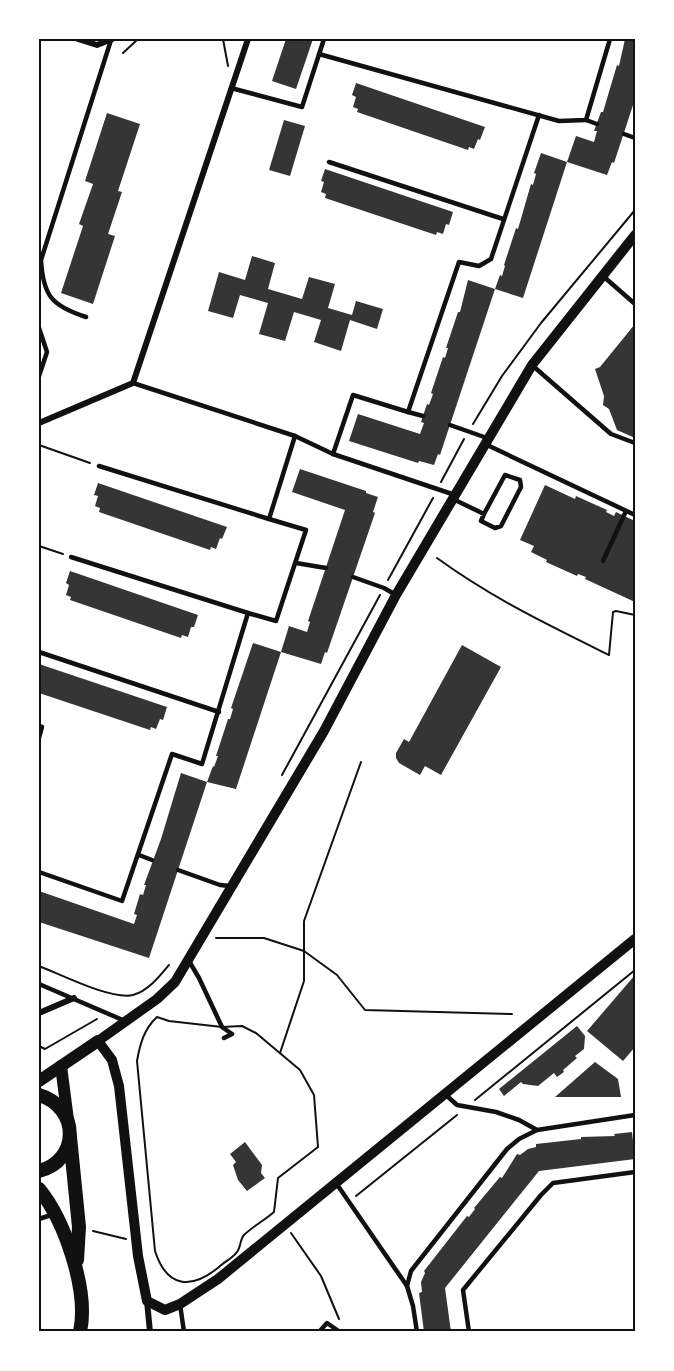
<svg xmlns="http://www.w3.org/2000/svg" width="674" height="1371" viewBox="0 0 674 1371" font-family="Ubuntu,sans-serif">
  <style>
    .building { fill: #353535 }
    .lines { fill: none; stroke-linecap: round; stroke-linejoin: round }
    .path { stroke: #111; stroke-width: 2 }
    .service { stroke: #111; stroke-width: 4.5 }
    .minor { stroke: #111; stroke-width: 6 }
    .tertiary { stroke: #111; stroke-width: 10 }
    .secondary { stroke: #111; stroke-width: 12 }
    .primary { stroke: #111; stroke-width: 14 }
    .neatline { fill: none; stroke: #111; stroke-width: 2 }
  </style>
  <rect width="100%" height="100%" fill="#fff"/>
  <!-- building -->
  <g class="building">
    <polygon points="286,39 313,39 296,89 272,81"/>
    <polygon points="625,39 635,39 635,99 614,163 612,162 607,175 567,162 576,136 594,142 597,131 594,131 601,112 603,112 617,65 619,66"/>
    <polygon points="356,83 485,127 480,140 478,139 474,149 469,147 468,150 357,112 358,109 353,107 356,97 352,95"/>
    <polygon points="107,113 140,124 118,191 122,192 108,234 115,236 93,304 61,293 83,226 79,224 93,184 85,181"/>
    <polygon points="284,120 305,126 290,176 269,170"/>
    <polygon points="541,153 567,162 523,298 495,289 500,275 502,276 505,266 504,265 516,228 518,229 531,184 533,185 536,174 534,173"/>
    <polygon points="325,169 453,212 449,225 446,224 443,234 437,232 436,235 325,198 326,194 321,192 324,182 321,181"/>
    <polygon points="252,256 275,263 268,289 302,299 309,277 335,284 328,308 352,315 356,301 383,309 377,329 350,320 341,351 314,342 321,320 294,312 285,341 259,334 268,303 240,295 233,318 208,311 219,272 245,280"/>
    <polygon points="468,280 495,289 440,455 438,454 434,465 419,461 418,463 349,441 358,414 420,434 424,423 421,422 427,404 429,405 433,394 431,393 443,357 445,358 448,348 446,348 458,312 460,312"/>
    <polygon points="635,324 635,438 617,430 609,409 603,405 604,396 595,369 600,367"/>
    <polygon points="300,469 366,491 366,493 378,497 373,512 375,513 327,653 325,652 321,664 281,652 289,626 307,632 310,622 308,621 345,510 292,492"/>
    <polygon points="98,483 227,527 222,539 220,538 216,549 211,547 210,550 99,512 100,508 95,506 98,496 94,495"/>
    <polygon points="545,485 575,499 576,496 607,510 606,512 614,516 616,512 635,521 635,602 585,579 586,577 578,574 577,576 546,562 547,560 531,552 534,546 520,540"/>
    <polygon points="70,571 198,615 194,627 191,627 188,637 182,635 181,638 70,600 71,597 66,595 69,585 66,583"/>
    <polygon points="253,643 281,652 236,789 207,782 149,958 39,922 39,891 134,924 137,915 134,914 140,894 143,895 146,885 144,885 161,839 181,773 207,782 213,766 214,767 218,756 216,756 228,719 230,719 233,709 231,708"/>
    <polygon points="462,645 501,667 441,775 425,766 420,775 399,763 396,758 396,753 404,739 409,742"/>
    <polygon points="39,664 167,707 163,720 160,719 156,729 151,727 150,730 39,693"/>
    <polygon points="635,975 635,1047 623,1061 587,1031"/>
    <polygon points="577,1026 585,1036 584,1049 575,1056 577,1058 563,1070 564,1072 557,1077 554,1073 538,1086 523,1084 521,1082 504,1096 499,1089"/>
    <polygon points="595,1062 618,1079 621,1097 555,1097"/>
    <polygon points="632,1132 635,1159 539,1171 445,1288 451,1332 424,1332 419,1293 422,1292 421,1282 425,1273 424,1271 467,1216 469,1217 475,1209 474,1208 500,1177 502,1178 517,1154 520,1155 528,1149 536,1147 536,1144 581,1139 581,1137 615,1136 614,1134"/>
    <polygon points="245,1142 262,1165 261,1173 265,1178 247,1191 238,1180 233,1165 236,1162 230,1154"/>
  </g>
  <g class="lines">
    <!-- path -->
    <g class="path">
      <polyline points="223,39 228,66"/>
      <polyline points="123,53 138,39"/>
      <polyline points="473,424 502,376 541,323 635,210"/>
      <polyline points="39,445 90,463"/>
      <polyline points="441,482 464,439"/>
      <polyline points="39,546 63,554"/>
      <path d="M437,558C492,598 548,625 609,655L613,612L616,611L635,615"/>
      <polyline points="388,580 433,498"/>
      <polyline points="282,775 380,595"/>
      <polyline points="216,938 264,938 304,951 337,975 365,1010 512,1014"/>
      <path d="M39,966C62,975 111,1000 133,995C148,991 160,976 169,965"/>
      <path d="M157,1017L169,1021L222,1027L242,1026L256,1033L300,1070L314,1095L318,1147L278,1178L274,1212C265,1220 252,1227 244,1235C240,1239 241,1247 237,1252C233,1258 224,1262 219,1267C191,1290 167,1288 155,1251L137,1061C140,1044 144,1029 157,1017Z"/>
      <polyline points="39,1046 45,1049 97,1019"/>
      <polyline points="280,1053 304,981 304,921 361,762"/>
      <polyline points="475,1100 635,970"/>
      <polyline points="356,1196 457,1115"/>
      <polyline points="93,1231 126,1239"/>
      <polyline points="291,1233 321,1276 339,1319"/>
    </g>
    <!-- service -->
    <g class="service">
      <polyline points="319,54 559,121 586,120 610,39"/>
      <polyline points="231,88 302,107 324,39"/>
      <polyline points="586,120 597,124"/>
      <polyline points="624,134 635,138"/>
      <polyline points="329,162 503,219"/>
      <polyline points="603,276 635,304"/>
      <path d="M86,317C52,306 43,296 41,260L111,40"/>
      <polyline points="39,328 47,352 39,376"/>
      <polyline points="533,366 611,434 635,443"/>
      <polyline points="133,383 295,436 333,454 455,495"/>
      <polyline points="408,412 423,416"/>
      <polyline points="450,425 487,438"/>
      <polyline points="485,444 635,515"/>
      <polyline points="333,454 353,395 408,412 459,262 479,266 491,259 539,115"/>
      <polyline points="99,466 269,519"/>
      <polyline points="453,499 484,514 505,475 520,480 521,487 501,526 495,528 481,521 484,514"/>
      <polyline points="71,557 248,613"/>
      <polyline points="603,561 626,511"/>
      <polyline points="296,563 326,568"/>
      <polyline points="353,577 384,588 396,595"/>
      <polyline points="39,652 219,712"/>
      <polyline points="39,726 42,727 39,738"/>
      <polyline points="139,855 152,860"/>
      <polyline points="178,870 220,885 230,886"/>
      <polyline points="39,872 122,901 172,754 202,764 248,613 276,621 306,530 269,519 295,436"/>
      <polyline points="189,961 199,978 222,1027 232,1034 224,1038"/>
      <polyline points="39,984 125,1021"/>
      <polyline points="446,1095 457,1105 496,1112 519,1120 537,1130"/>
      <polyline points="336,1183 407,1286"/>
      <polyline points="39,1219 54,1214"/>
      <polyline points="180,1304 184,1332"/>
      <polyline points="319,1332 327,1323 340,1332"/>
      <polyline points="417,1332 413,1306 407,1286 411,1271 507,1149 519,1139 537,1130 635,1115"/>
      <polyline points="469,1332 463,1290 541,1195 553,1183 635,1172"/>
    </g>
    <!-- minor -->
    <g class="minor">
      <polyline points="78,39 97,45 112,39"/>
      <polyline points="39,423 133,383 248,39"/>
      <polyline points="39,1013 74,998"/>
      <polyline points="147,1301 150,1332"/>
    </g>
    <!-- tertiary -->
    <polyline class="tertiary" points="635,235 532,365 396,595 324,731 175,982 157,999 98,1041 112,1060 119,1086 138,1256 147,1301 165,1310 180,1304 218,1279 635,939"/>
    <!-- secondary -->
    <g class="secondary">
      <polyline points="61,1066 68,1120"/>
      <polyline points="39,1081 98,1041"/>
    </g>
    <!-- primary -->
    <g class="primary">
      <path d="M39,1095C80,1107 80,1161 39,1171"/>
      <polyline points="70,1137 79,1227 77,1260"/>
      <path d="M39,1189C65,1221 89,1291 80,1332"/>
    </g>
  </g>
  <!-- border -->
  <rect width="674" height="1371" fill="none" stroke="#ffffff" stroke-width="81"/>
  <rect x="40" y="40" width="594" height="1290" class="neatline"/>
</svg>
